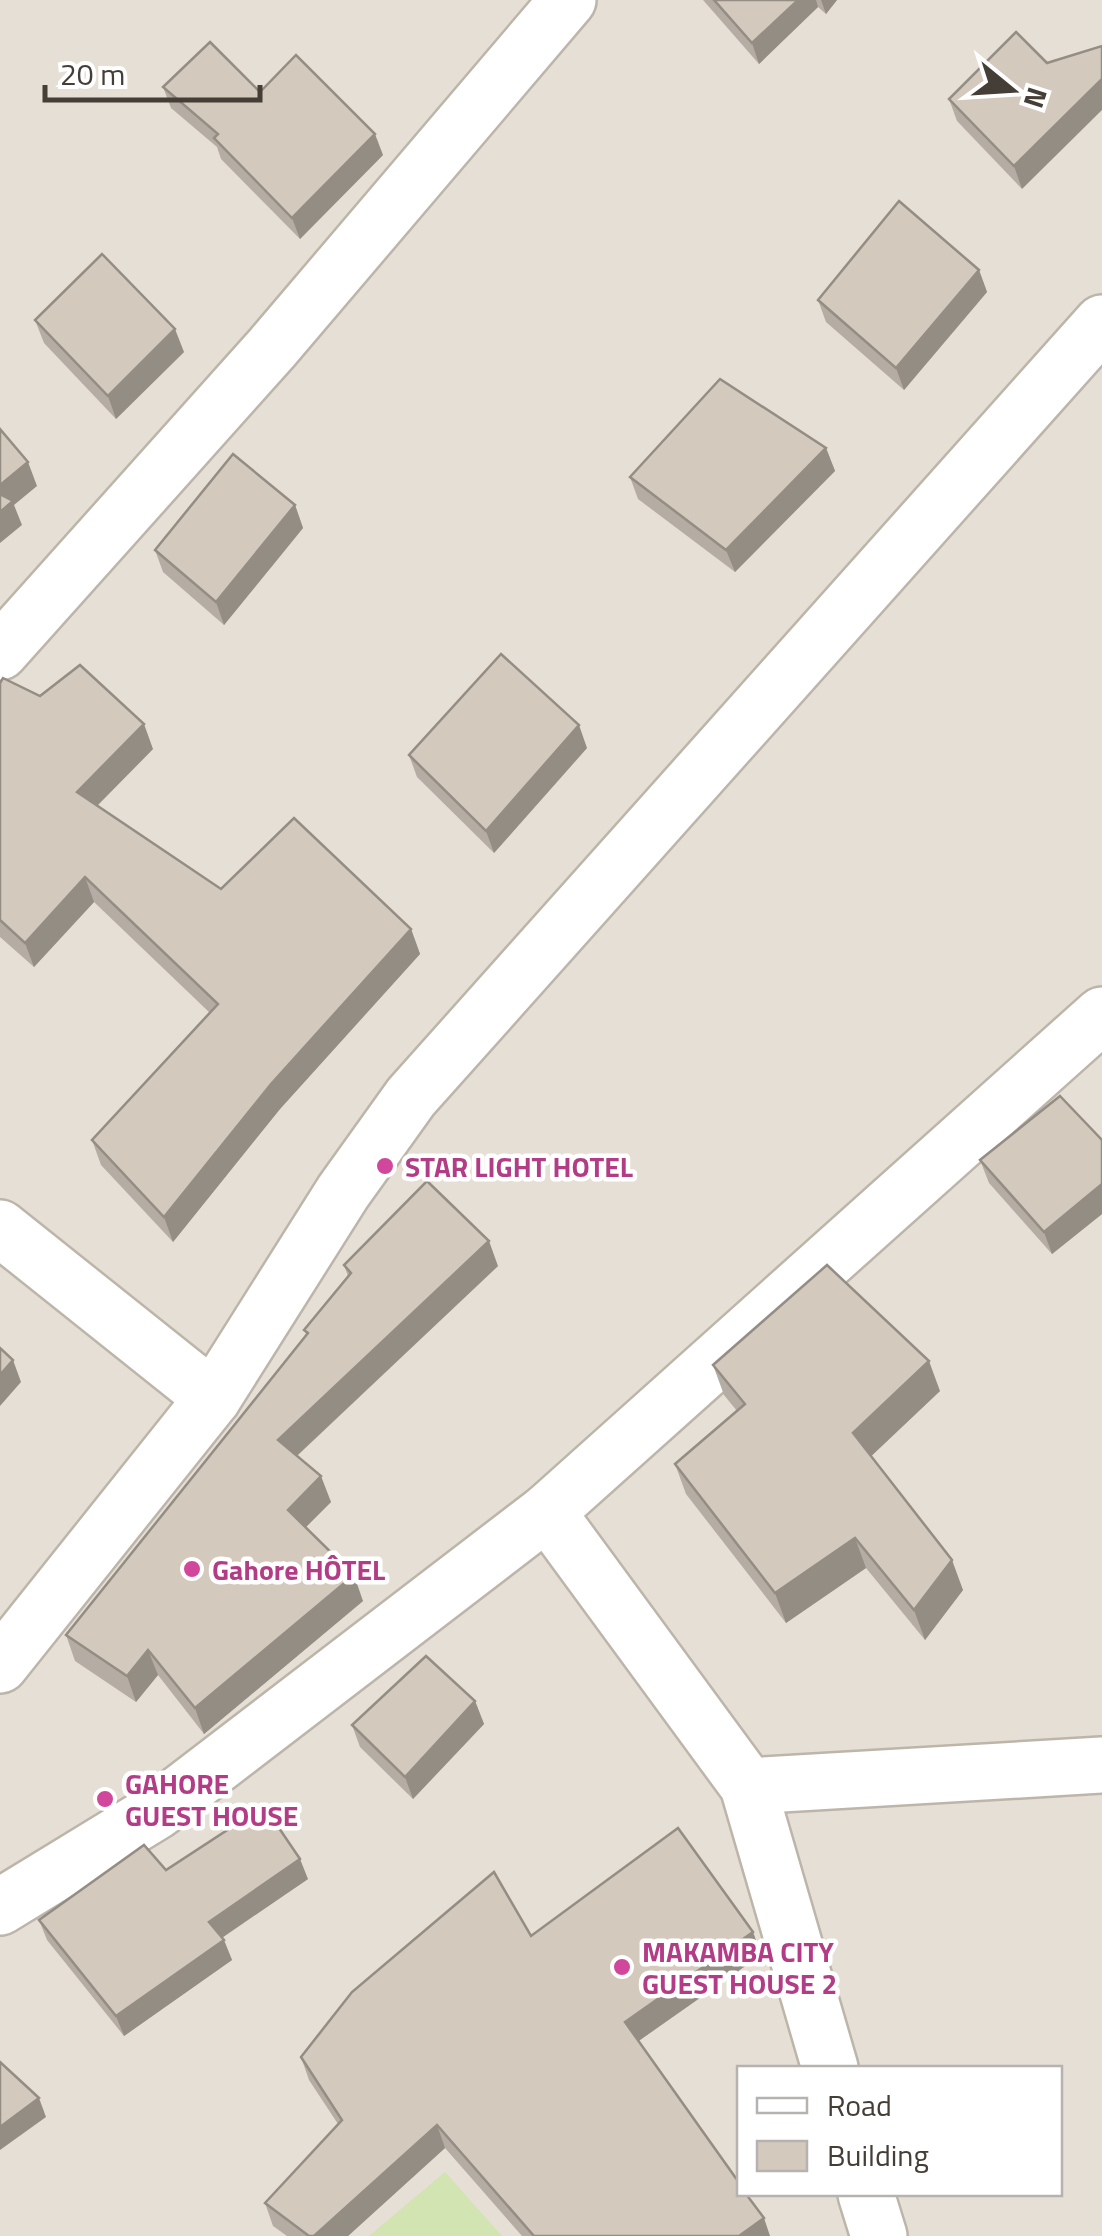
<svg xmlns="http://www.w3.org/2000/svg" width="1102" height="2236" viewBox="0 0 1102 2236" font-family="'Titillium Web',sans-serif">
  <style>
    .residential { fill: #e6dfd5; fill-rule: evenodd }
    .green { fill: #d1e4b2 }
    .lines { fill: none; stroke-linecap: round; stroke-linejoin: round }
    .minor-casing { stroke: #bdb5aa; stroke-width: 60 }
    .minor { stroke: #fff; stroke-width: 55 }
    .wall { fill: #b5ada3 }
    .shaded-wall { fill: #948d84 }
    .building { fill: #d3c9bd; stroke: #948d84; stroke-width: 2.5 }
    .hotel-dot { fill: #d1479c; stroke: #fff; stroke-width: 4 }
    .labels { text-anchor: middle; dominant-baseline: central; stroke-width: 9; stroke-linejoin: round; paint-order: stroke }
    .hotel-label { font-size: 28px; font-weight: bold; fill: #b23c85; stroke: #fff; text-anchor: start }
  </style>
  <rect width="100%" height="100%" fill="#f2eee7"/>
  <!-- residential -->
  <path class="residential" d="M0,0H1102V2236H0ZM740,2068H1060V2194H740Z"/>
  <!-- green -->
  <polygon class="green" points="445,2172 502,2236 369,2236"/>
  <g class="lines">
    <!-- minor casing -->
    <g class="minor-casing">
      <g id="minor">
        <polyline points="0,652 272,348 568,0"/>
        <polyline points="0,1228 213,1398"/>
        <polyline points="547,1512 748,1786 830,2068"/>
        <polyline points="0,1665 213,1398 343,1192 411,1097 1102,323"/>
        <polyline points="748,1786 1102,1765"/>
        <polyline points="0,1907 157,1811 547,1512 1102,1015"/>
        <polyline points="866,2194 879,2236"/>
      </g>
    </g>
    <!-- minor -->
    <use href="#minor" class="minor"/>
  </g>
  <!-- wall -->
  <g class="wall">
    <polygon points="703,0 837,0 826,14 818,7 759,64"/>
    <polygon points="1016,32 1022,189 957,121 949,99"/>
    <polygon points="163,87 260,92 383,155 300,239 221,159 217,147 171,108"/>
    <polygon points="979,270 987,292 904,390 826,322 818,300"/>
    <polygon points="35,320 184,352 116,419 44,343"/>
    <polygon points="826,448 835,471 735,572 638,499 630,477"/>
    <polygon points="295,505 303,528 224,625 163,572 155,550"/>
    <polygon points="0,683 40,696 153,749 97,806 221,889 411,929 420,954 280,1109 173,1242 101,1165 92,1140 210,1013 94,902 34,967 0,937"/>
    <polygon points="587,748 494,853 417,777 409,755"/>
    <polygon points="1102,1140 1102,1214 1052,1254 989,1183 980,1160"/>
    <polygon points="344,1265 498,1266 297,1456 331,1502 306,1527 363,1601 204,1734 158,1675 136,1702 75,1661 66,1635 306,1334 304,1330 348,1276"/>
    <polygon points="713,1365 940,1391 871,1456 963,1590 925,1640 866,1568 786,1623 686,1494 675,1464 737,1411 724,1395"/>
    <polygon points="475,1701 484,1724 413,1799 360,1747 352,1725"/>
    <polygon points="166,1870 308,1879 222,1937 232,1960 124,2036 47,1940 39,1920"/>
    <polygon points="753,1932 761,1955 638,2041 770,2236 522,2236 445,2148 348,2236 287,2236 273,2226 265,2203 338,2124 309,2080 301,2057 531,1936"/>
  </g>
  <!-- shaded-wall -->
  <g class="shaded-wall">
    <polygon points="798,0 816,0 818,7 759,64 752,43"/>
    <polygon points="821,0 837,0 826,14"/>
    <polygon points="1102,79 1102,110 1022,189 1014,166"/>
    <polygon points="375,134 383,155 300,239 292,218"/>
    <polygon points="979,270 987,292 904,390 896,368"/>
    <polygon points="175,329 184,352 116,419 108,396"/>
    <polygon points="826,448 835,471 735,572 726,550"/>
    <polygon points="28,462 37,486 14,505 22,525 0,543 0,485"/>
    <polygon points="295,505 303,528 224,625 216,602"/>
    <polygon points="144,724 153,749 86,817 77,792"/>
    <polygon points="579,725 587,748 494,853 486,831"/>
    <polygon points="85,877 94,902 34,967 25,943"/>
    <polygon points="411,929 420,954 280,1109 173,1242 164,1217 271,1084"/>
    <polygon points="1102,1184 1102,1214 1052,1254 1044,1232"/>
    <polygon points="489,1241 498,1266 287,1465 278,1440"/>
    <polygon points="13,1360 21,1382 0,1406 0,1375"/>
    <polygon points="929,1361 940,1391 864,1463 853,1433"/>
    <polygon points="321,1476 331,1502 297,1536 288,1510"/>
    <polygon points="855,1538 866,1568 786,1623 775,1593"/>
    <polygon points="952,1560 963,1590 925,1640 914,1610"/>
    <polygon points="354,1575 363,1601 204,1734 195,1708"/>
    <polygon points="148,1650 158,1675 136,1702 127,1676"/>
    <polygon points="475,1701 484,1724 413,1799 405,1777"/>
    <polygon points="300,1859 308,1879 216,1942 209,1922"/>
    <polygon points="753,1932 761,1955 633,2045 625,2022"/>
    <polygon points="224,1940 232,1960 124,2036 116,2016"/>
    <polygon points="39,2098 46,2117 0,2150 0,2127"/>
    <polygon points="437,2125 445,2148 348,2236 314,2236"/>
    <polygon points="764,2218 770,2236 739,2236"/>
  </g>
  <!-- building -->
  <g class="building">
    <polygon points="714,0 798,0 752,43"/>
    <polygon points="1016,32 1047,63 1102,46 1102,79 1014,166 949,99"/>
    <polygon points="210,42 260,92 296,55 375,134 292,218 214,138 218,134 163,87"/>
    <polygon points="899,201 979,270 896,368 818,300"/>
    <polygon points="102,254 175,329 108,396 35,320"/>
    <polygon points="720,379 826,448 726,550 630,477"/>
    <polygon points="0,429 28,462 0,485"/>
    <polygon points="233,454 295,505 216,602 155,550"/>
    <polygon points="0,494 13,501 0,512"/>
    <polygon points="501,654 579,725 486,831 409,755"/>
    <polygon points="80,665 144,724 77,792 221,889 294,818 411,929 271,1084 164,1217 92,1140 218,1004 85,877 25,943 0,920 0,683 3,678 40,696"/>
    <polygon points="1060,1096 1102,1140 1102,1184 1044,1232 980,1160"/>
    <polygon points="427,1181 489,1241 278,1440 321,1476 288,1510 354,1575 195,1708 148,1650 127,1676 66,1635 308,1333 304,1330 351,1273 344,1265"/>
    <polygon points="827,1265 929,1361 853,1433 952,1560 914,1610 855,1538 775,1593 675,1464 745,1404 713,1365"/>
    <polygon points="0,1348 13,1360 0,1375"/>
    <polygon points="426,1656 475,1701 405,1777 352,1725"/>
    <polygon points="264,1806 300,1859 209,1922 224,1940 116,2016 39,1920 144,1845 166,1870"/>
    <polygon points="678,1828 753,1932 625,2022 740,2184 740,2194 746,2194 764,2218 739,2236 534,2236 437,2125 314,2236 309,2236 265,2203 342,2120 301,2057 352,1992 494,1872 531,1936"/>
    <polygon points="0,2062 39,2098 0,2127"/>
  </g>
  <!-- markers -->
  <g class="hotel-dot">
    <circle cx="385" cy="1166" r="10"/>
    <circle cx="192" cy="1569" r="10"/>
    <circle cx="105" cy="1799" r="10"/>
    <circle cx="622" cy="1967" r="10"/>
  </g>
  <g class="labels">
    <!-- hotel labels -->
    <g class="hotel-label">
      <text x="405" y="1166">STAR LIGHT HOTEL</text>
      <text x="212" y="1569">Gahore HÔTEL</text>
      <text x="125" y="1783">GAHORE<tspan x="125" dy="32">GUEST HOUSE</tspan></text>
      <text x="642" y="1951">MAKAMBA CITY<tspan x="642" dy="32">GUEST HOUSE 2</tspan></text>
    </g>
  </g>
  <!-- legend -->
  <rect x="737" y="2066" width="325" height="130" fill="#ffffff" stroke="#b5b2af" stroke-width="2.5"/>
  <rect x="757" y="2098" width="50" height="15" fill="#ffffff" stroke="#b5b2af" stroke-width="2.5"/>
  <text x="827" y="2116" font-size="30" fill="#453e36">Road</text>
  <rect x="757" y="2141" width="50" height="30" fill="#d3c9bd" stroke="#b5b2af" stroke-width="2.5"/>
  <text x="827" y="2166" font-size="30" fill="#453e36">Building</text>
  <!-- north arrow -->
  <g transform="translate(1012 90) rotate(108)" stroke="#ffffff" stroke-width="8" paint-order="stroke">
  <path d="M0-8L18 38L0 25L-18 38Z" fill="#453e36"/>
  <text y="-15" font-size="28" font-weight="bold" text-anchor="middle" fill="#453e36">N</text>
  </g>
  <!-- scale -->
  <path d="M45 85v15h215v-15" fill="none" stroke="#453e36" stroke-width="5"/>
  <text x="60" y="85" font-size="30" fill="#453e36" stroke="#ffffff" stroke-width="8" paint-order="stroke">20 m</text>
</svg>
